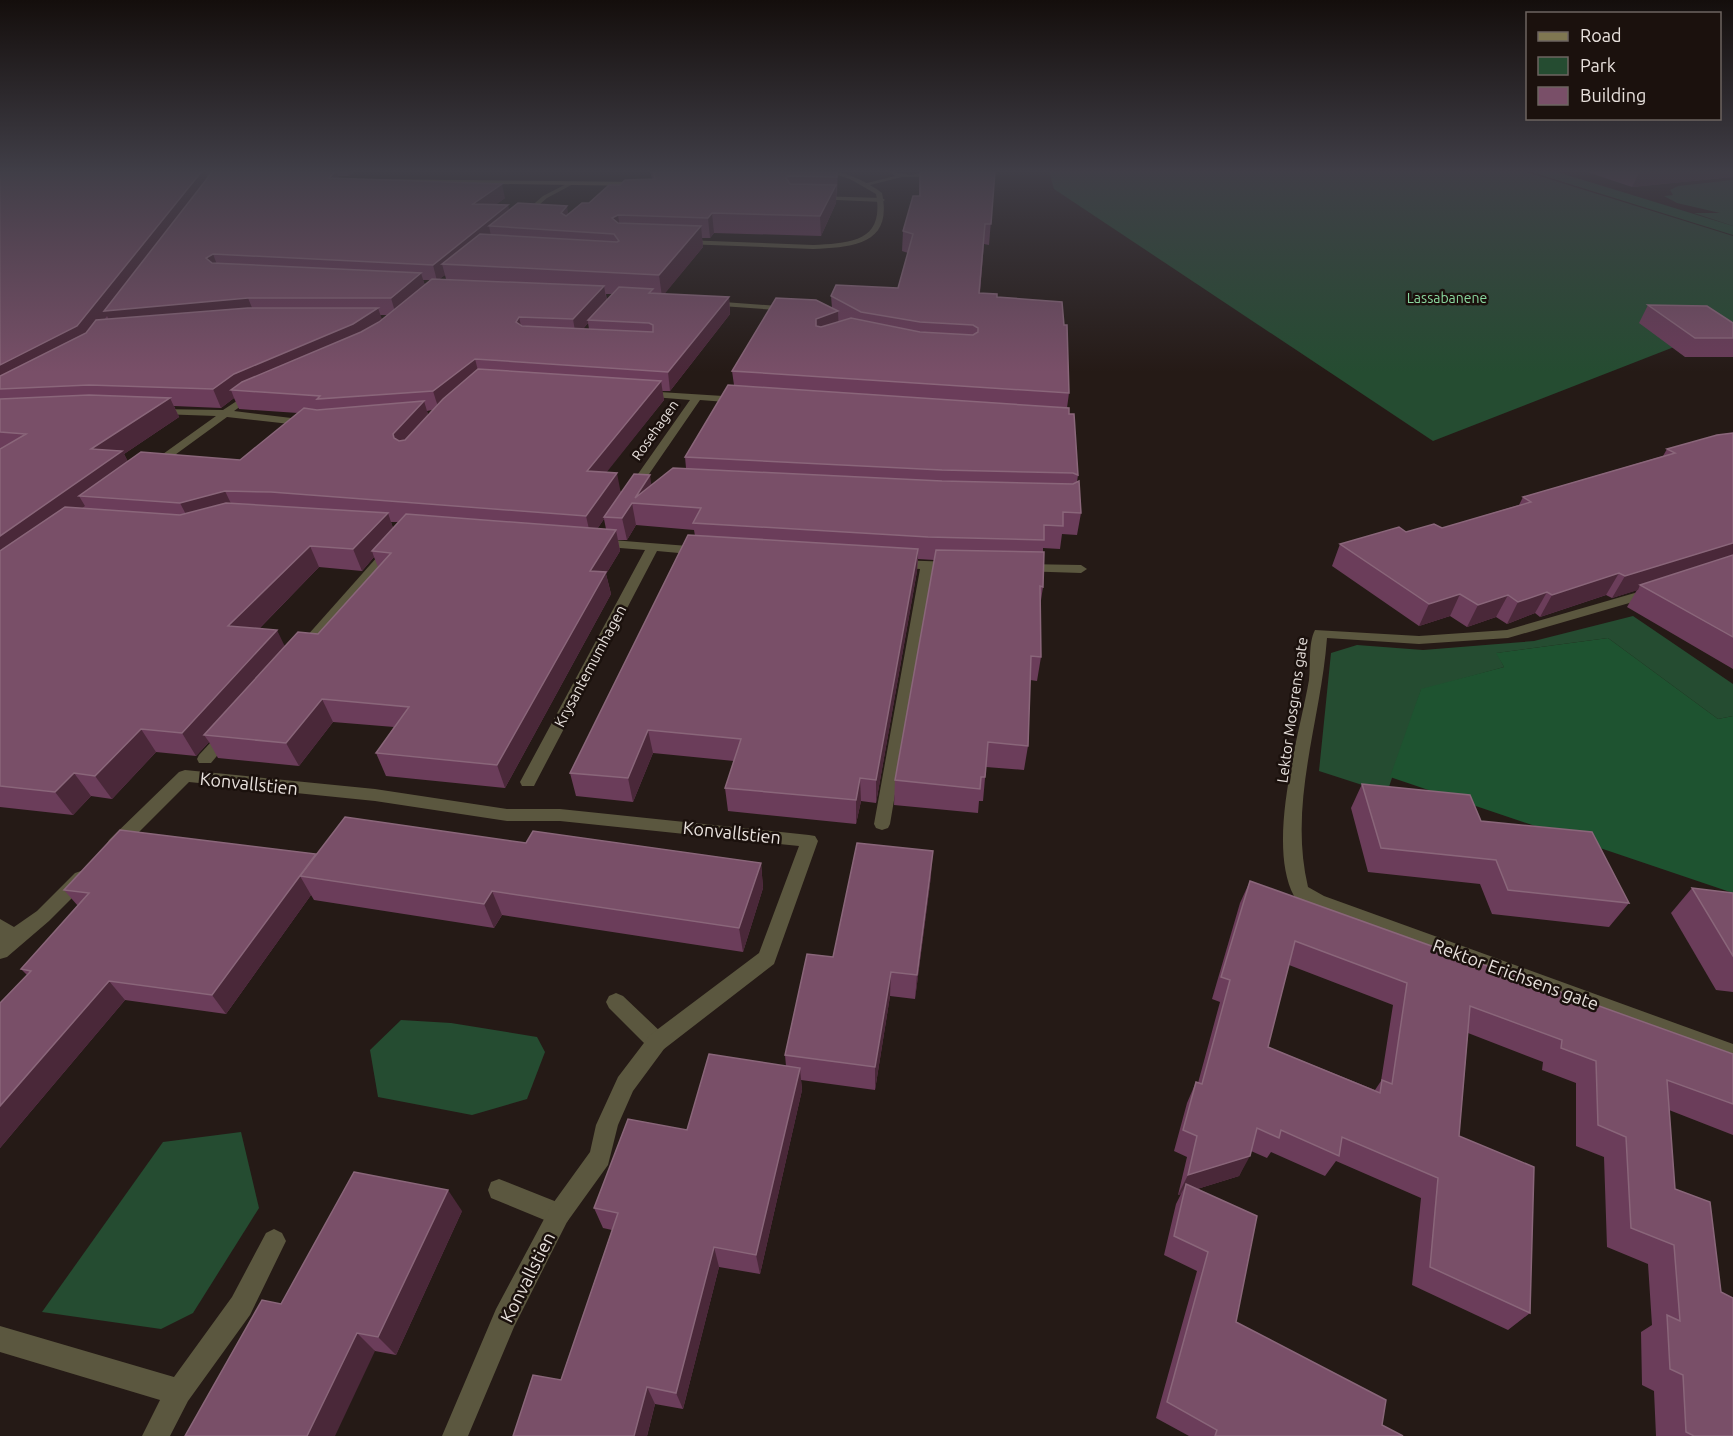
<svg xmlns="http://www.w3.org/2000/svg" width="1733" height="1436" viewBox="0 0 1733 1436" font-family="Ubuntu,sans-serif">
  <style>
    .green { fill: #254c31 }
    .forest { fill: #1e5330 }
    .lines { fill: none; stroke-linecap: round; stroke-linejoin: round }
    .service { fill: #5b573f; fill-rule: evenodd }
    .minor { fill: #5b573f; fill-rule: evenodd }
    .secondary { fill: #7f7751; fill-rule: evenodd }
    .wall { fill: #6b3d5a; fill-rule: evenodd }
    .shaded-wall { fill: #4a2839 }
    .building { fill: #794f68; stroke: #8a667a; stroke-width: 1.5; fill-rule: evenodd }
    .labels { text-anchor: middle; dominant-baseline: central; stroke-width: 5; stroke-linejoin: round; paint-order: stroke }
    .far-park-label { font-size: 14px; fill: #8ad89f; stroke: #1b110d }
    .far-street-label { font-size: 14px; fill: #e8e1dd; stroke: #1b110d }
    .street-label { font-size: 15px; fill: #e8e1dd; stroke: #1b110d }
    .near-street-label { font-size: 18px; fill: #e8e1dd; stroke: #1b110d }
  </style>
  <rect width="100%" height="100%" fill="#251a16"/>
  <!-- green -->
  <g class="green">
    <polygon points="1049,171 1523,171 1733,236 1733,324 1433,441 1054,189"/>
    <polygon points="1733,180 1733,226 1694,213 1720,213 1677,203 1664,196 1673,195 1670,190 1678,186"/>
    <polygon points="1633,616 1733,684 1733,716 1718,719 1608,638 1497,653 1504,667 1421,690 1387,793 1319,771 1331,653 1357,645 1423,650 1534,641"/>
    <polygon points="401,1020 451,1023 537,1037 545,1052 527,1099 472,1115 378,1097 370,1050"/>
    <polygon points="241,1132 259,1208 193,1313 161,1329 42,1312 163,1142"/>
  </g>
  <!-- forest -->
  <g class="forest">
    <polygon points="1528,171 1554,171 1733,226 1733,235"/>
    <polygon points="1608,638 1718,719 1733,716 1733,893 1390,777 1421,689 1504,667 1496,653"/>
  </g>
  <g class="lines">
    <!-- service -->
    <g class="service">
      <polygon points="888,171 910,175 932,171 921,177 902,177 866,186 863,184 895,176"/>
      <polygon points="816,196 882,198 885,200 882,202 814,199"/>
      <polygon points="616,993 623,996 664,1035 667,1042 664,1049 657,1051 650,1049 609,1008 606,1002 609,996"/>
      <polygon points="499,1179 567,1206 571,1214 567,1222 559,1226 491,1198 488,1190 491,1182"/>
    </g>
    <!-- minor -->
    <g class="minor">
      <polygon points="212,171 219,171 206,178 201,177"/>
      <path d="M825,171C845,171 866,181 882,193C893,245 853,247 813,249L684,244L680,242L684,240L813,245C850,243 885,242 876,194L850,179Z"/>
      <polygon points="570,182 575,183 547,198 525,217 521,217 521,215 543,196"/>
      <polygon points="710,301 791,307 795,309 791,311 707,305 707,301"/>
      <polygon points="252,391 257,394 255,396 234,411 308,420 313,423 308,426 227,417 157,468 149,468 149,464 216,416 159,414 154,411 156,409 223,410"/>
      <polygon points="644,391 739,397 744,400 739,403 700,400 636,493 632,494 626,491 690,400 641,396 641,392"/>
      <polygon points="599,539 701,547 707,551 701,555 657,551 536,782 534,786 522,786 520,782 645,550 595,546 593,543"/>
      <polygon points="390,546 394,547 394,553 308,652 298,652 296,649 298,646 386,547"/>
      <polygon points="898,560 952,562 958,566 952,570 933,569 890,824 888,828 882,830 876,828 874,824 920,569 894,567 892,564"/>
      <polygon points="1024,564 1081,565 1087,569 1081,573 1020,571 1018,568"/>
      <path d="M1652,588L1657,589L1658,592L1657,595L1508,638L1419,644L1327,638C1321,721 1288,803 1308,887L1324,896L1733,1044V1062L1312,906L1294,896C1266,843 1299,737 1309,680C1311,665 1308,643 1315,630L1419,636L1507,630Z"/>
      <polygon points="227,729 235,734 232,738 211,763 199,763 197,759 199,755 222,730"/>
      <polygon points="185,770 375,789 507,809 560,809 809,835 815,836 818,841 774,964 664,1049 633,1091 618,1125 608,1165 567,1222 514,1327 468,1436 442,1436 496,1309 551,1206 590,1152 596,1125 618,1077 650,1035 759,953 799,846 560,821 507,821 375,801 189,782 121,850 115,852 109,850 106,845 109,840 179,772"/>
      <polygon points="81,871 87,873 90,878 87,883 49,921 7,957 0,959 0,919 14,927 37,911 75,873"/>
      <polygon points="274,1229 282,1233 286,1241 250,1315 188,1401 170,1436 142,1436 160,1400 0,1352 0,1326 174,1377 232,1297 266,1233"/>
    </g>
    <!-- secondary -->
    <polygon class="secondary" points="358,179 642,182 645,184 642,186 360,182"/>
  </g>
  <!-- wall -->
  <g class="wall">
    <path d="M0,171H354L349,176H338L339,178L505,198L495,205L509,209L568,215L620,185L652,179L650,171H838L836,203L821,236L714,233L710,238H702L703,247L664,294L729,297L730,314L670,391H662L664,400L606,472L621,492L651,485L686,468L685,457L734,385L732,371L832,308L831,296L898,288L908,253L902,251L903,231L919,196V171H995L989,245L984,244L980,293L997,297L1069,393L1067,408L1069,414L1078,475L1077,482L1081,513L1077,535L1062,534L1060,549L1043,548V587L1040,607L1041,657L1037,681L1030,680L1028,746L1024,770L986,767L983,801H979L978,813L894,805L895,780L934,560L918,559L917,571L876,803L861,801L856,824L728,811L725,788L734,761L653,753L633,802L576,796L570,773L695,536L694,530L636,525L627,540H618L620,551L606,574L611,594L505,788L386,776L376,753L394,727L333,722L299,766L218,758L209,742L196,756L156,752L112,799L91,796L73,815L0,807ZM445,275L446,279H439ZM423,280H430L425,285ZM606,294H613L607,301ZM380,315H388L382,320ZM588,323L589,329H583ZM234,398L239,409L298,413L240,460L128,462L124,454L179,417L174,406L221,408ZM432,410L428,415L427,411ZM604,519L606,529H597ZM391,522H398L393,528ZM374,557L378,567L318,634L285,646L259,629L319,567L362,571Z"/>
    <polygon points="1584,171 1733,171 1733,177 1632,187"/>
    <polygon points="1648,305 1733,323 1733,357 1685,357 1639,323"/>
    <polygon points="1733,433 1733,669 1627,607 1637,590 1612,598 1606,595 1540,617 1535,613 1507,624 1496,617 1467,627 1450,616 1419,626 1332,566 1340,544 1406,532 1442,528 1519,505 1523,497 1663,456 1667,449"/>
    <polygon points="1362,784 1481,821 1629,903 1609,927 1492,914 1480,884 1368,872 1351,808"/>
    <polygon points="526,843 761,863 763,888 743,952 502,915 494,928 314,900 311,895 226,1014 125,1000 0,1148 0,1003 27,975 21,969 78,906 64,890 316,855"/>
    <polygon points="931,876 915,999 890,996 875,1090 801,1080 802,1090 760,1274 719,1267 683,1409 655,1404 647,1436 513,1436 561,1380 612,1230 603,1228 594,1208 687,1130 786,1066 785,1055 833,957"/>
    <path d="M1250,881L1733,1054V1135L1669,1110L1675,1189L1733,1436H1656L1654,1391L1642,1385L1641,1332L1652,1325L1648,1264L1607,1247L1604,1157L1576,1146V1083L1542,1070L1543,1062L1468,1033L1459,1136L1530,1313L1508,1330L1412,1285L1421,1198L1336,1161L1325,1176L1271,1152L1267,1158L1251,1151L1239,1176L1197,1189L1236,1322L1382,1425L1403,1436H1189L1156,1418L1197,1271L1164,1255L1176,1204L1181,1194L1178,1195L1187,1157L1174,1151L1187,1103L1196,1082L1198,1083L1220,1002L1212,999L1240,903ZM1289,965L1393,1005L1381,1081L1375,1090L1268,1047Z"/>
    <polygon points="1692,888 1733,893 1733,992 1716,990 1671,913"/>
    <polygon points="462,1211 396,1355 375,1351 281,1304"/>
  </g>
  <!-- shaded-wall -->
  <g class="shaded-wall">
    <polygon points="202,171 205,171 209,182 112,310 248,298 255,315 113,327 107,316 87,343 0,389 0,365"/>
    <polygon points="336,171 341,184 329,178"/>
    <polygon points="348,171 354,171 349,176"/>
    <polygon points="837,171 838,171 838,178 837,195"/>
    <polygon points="1640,171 1733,171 1733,177 1632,187"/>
    <polygon points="502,184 505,198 477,218 473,204"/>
    <polygon points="836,185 836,203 821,236 820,216"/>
    <polygon points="508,205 512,219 489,226 491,236 442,264 445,275 437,281 433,265"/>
    <polygon points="567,206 570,225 561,213"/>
    <polygon points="712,213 714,233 710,238 708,218"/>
    <polygon points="618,215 621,235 612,218"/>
    <polygon points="701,226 703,247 662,297 659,275"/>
    <polygon points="213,254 219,270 206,258"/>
    <polygon points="421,273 426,289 396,315 391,298"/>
    <polygon points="604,286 607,303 588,320 588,323 576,337 573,319"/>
    <polygon points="729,297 730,314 670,391 668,372"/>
    <polygon points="378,308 384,325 231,390 234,398 221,408 213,389 234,374"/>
    <polygon points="838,311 839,335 817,349 816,319"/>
    <polygon points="519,317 523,335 516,322"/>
    <polygon points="475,359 480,378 439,410 433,391"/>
    <polygon points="661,381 664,400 591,492 587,471"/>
    <polygon points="170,398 179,417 124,454 133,471 79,496 85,506 0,567 0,536 91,449"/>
    <polygon points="424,401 430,421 401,458 393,434"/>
    <polygon points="617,473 621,494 604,517 604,519 591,538 586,516"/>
    <polygon points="650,475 653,496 635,498"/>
    <polygon points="225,491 235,512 191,524 180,503"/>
    <polygon points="632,503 636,525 627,540 622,518"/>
    <polygon points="388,513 395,534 372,551 374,557 362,571 353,549"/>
    <polygon points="616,530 620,551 606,574 611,594 505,788 497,765 590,571"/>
    <polygon points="1733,543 1733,560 1640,585 1638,590 1612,598 1625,576"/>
    <polygon points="310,546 319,567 240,648 228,626"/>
    <polygon points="918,549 917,571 876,803 876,780"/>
    <polygon points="1619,573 1606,595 1540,617 1552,595"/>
    <polygon points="1547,592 1535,613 1507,624 1518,602"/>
    <polygon points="1460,594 1450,616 1419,626 1429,604"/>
    <polygon points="1508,595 1496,617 1467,627 1478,605"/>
    <polygon points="277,630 288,653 204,735 209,742 196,756 182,733"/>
    <polygon points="322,699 333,722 299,766 286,743"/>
    <polygon points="141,729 156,752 112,799 95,776"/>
    <polygon points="648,730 653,753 633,802 628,778"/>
    <polygon points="74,773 91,796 73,815 55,792"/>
    <polygon points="860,778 861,801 856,824 856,800"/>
    <polygon points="933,851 931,876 915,999 917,975"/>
    <polygon points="316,854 300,876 311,895 226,1014 212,995"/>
    <polygon points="761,863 763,888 743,952 739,928"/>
    <polygon points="492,891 502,915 494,928 484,904"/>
    <polygon points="891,972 890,996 875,1090 875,1067"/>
    <polygon points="109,981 125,1000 0,1148 0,1106"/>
    <polygon points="800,1068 802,1090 760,1274 756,1255"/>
    <polygon points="1250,1156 1239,1176 1184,1193 1186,1184 1181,1194 1178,1195 1188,1175"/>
    <polygon points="448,1190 462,1211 396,1355 378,1337"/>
    <polygon points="714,1247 719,1267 683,1409 676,1393"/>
    <polygon points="357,1333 375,1351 335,1436 307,1436"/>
    <polygon points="647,1387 655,1404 647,1436 634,1436"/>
  </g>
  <!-- building -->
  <g class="building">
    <polygon points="0,171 202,171 77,326 0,365"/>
    <polygon points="213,171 336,171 329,178 502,184 473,204 508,205 433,265 213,254 206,258 212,263 421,273 391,298 248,298 104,311"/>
    <polygon points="653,171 837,171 837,177 788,176 786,178 790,184 836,185 820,216 712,213 708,218 618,215 612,218 618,223 701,226 659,275 442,264 480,234 617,242 619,241 614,234 489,226 518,203 567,206 561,213 566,216 582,203 589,203 609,185 620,185 625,180 655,179"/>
    <polygon points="920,171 995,171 991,224 985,224 979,293 997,294 997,297 1062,302 1064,325 1067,325 1069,393 732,371 776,298 816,300 838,311 816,319 816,326 821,327 851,318 920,332 973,335 978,332 978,328 973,325 920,322 861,312 831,296 836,285 898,288 913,234 903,231 913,196 920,196"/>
    <polygon points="432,279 604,286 573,319 519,317 516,322 522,326 653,332 653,325 649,323 588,320 619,287 653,289 649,293 729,297 668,372 475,359 433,391 317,399 320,396 231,390 242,382 361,332 379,322"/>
    <polygon points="1648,305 1707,306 1733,323 1733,338 1695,338"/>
    <polygon points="248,308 378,308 353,324 234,374 213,389 89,385 0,389 0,376 86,333 96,320"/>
    <polygon points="478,369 661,381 587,471 617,473 586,516 271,492 225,491 180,503 79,496 141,452 240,460 304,408 317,410 424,401 393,434 394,438 399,441 405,440 443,399"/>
    <polygon points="728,385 1069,408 1069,414 1074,414 1078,475 1073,473 942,470 685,457"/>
    <polygon points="89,395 170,398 91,449 122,451 0,536 0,449 26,434 0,432 0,399"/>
    <polygon points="1733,433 1733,543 1625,576 1619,573 1552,595 1547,592 1518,602 1508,595 1478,605 1460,594 1429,604 1340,544 1399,527 1406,532 1434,524 1442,528 1531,502 1523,497 1675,453 1667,449 1717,435"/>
    <polygon points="673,468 942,481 1073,484 1079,481 1081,513 1063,512 1063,526 1044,525 1044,540 928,537 693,523 701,508 632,503 622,518 604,517 634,474 650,475 635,498"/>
    <polygon points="226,503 388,513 353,549 310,546 228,626 277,630 182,733 141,729 95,776 74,773 55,792 0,786 0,551 65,507 180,515"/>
    <polygon points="406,514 616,530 590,571 606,572 497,765 376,753 409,707 322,699 286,743 204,735 298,632 318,634 391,553 372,551"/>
    <polygon points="688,535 918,549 876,780 860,778 856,800 725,788 741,739 648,730 628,778 570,773"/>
    <polygon points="936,550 1044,552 1043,587 1040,586 1041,657 1031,656 1028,746 988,742 985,777 981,777 980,789 895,780"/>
    <polygon points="1733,555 1733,637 1640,585"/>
    <polygon points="1362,784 1470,795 1481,821 1592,832 1629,903 1508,890 1496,860 1381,848"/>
    <polygon points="345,817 526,843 533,831 761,863 739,928 492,891 484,904 300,876"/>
    <polygon points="120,830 316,854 212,995 109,981 0,1106 0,1003 31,971 21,969 89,893 64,890"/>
    <polygon points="857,843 933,851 917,975 891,972 875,1067 785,1055 807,954 833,957"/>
    <path d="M1250,881L1733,1054V1104L1667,1080L1675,1189L1710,1202L1721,1292L1733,1298V1436H1694L1686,1432L1683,1375L1670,1369L1667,1315L1680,1321L1674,1245L1631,1228L1626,1137L1598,1125L1596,1061L1561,1048L1562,1040L1470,1006L1459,1136L1534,1167L1530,1313L1430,1267L1438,1178L1342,1137L1339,1156L1281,1130L1279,1138L1257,1128L1250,1156L1188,1175L1197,1136L1183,1130L1196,1082L1202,1084L1230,980L1221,977ZM1295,941L1407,983L1392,1084L1382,1080L1380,1093L1268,1047Z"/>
    <polygon points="1692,888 1733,893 1733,956"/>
    <polygon points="709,1054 800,1068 756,1255 714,1247 676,1393 647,1387 634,1436 513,1436 533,1375 561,1380 618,1213 594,1208 628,1119 687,1130"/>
    <polygon points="354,1172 448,1190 378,1337 357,1333 307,1436 185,1436 262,1300 281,1304"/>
    <polygon points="1186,1184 1257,1216 1236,1322 1386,1400 1382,1425 1403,1436 1215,1436 1217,1430 1167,1402 1208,1252 1174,1236"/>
  </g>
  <!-- sky -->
  <linearGradient id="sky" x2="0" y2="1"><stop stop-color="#140e0c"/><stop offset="0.46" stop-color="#403e47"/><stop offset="1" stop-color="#403e47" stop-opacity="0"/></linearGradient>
  <rect width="1733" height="372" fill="url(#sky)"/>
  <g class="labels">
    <!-- far-park labels -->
    <g class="far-park-label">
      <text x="1447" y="298">Lassabanene</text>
    </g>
    <!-- far-street labels -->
    <g class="far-street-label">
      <text transform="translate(655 430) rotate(-55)">Rosehagen</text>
    </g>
    <!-- street labels -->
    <g class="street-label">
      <text transform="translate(590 666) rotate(-62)">Krysantemumhagen</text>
      <text transform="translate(1292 710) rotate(-82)">Lektor Mosgrens gate</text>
    </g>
    <!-- near-street labels -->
    <g class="near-street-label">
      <text transform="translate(249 783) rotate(6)">Konvallstien</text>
      <text transform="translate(732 832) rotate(6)">Konvallstien</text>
      <text transform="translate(1516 974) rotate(20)">Rektor Erichsens gate</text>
      <text transform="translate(527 1277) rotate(-63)">Konvallstien</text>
    </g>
  </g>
  <!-- legend -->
  <rect x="1526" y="12" width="195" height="108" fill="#1b110d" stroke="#6d6460" stroke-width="1.5"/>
  <rect x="1538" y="32" width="30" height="9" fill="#7f7751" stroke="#6d6460" stroke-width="1.5"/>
  <text x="1580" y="42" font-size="18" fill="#e8e1dd">Road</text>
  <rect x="1538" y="57" width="30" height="18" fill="#254c31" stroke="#6d6460" stroke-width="1.5"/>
  <text x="1580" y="72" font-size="18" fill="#e8e1dd">Park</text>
  <rect x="1538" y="87" width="30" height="18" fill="#794f68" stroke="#6d6460" stroke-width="1.5"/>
  <text x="1580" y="102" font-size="18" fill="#e8e1dd">Building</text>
</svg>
